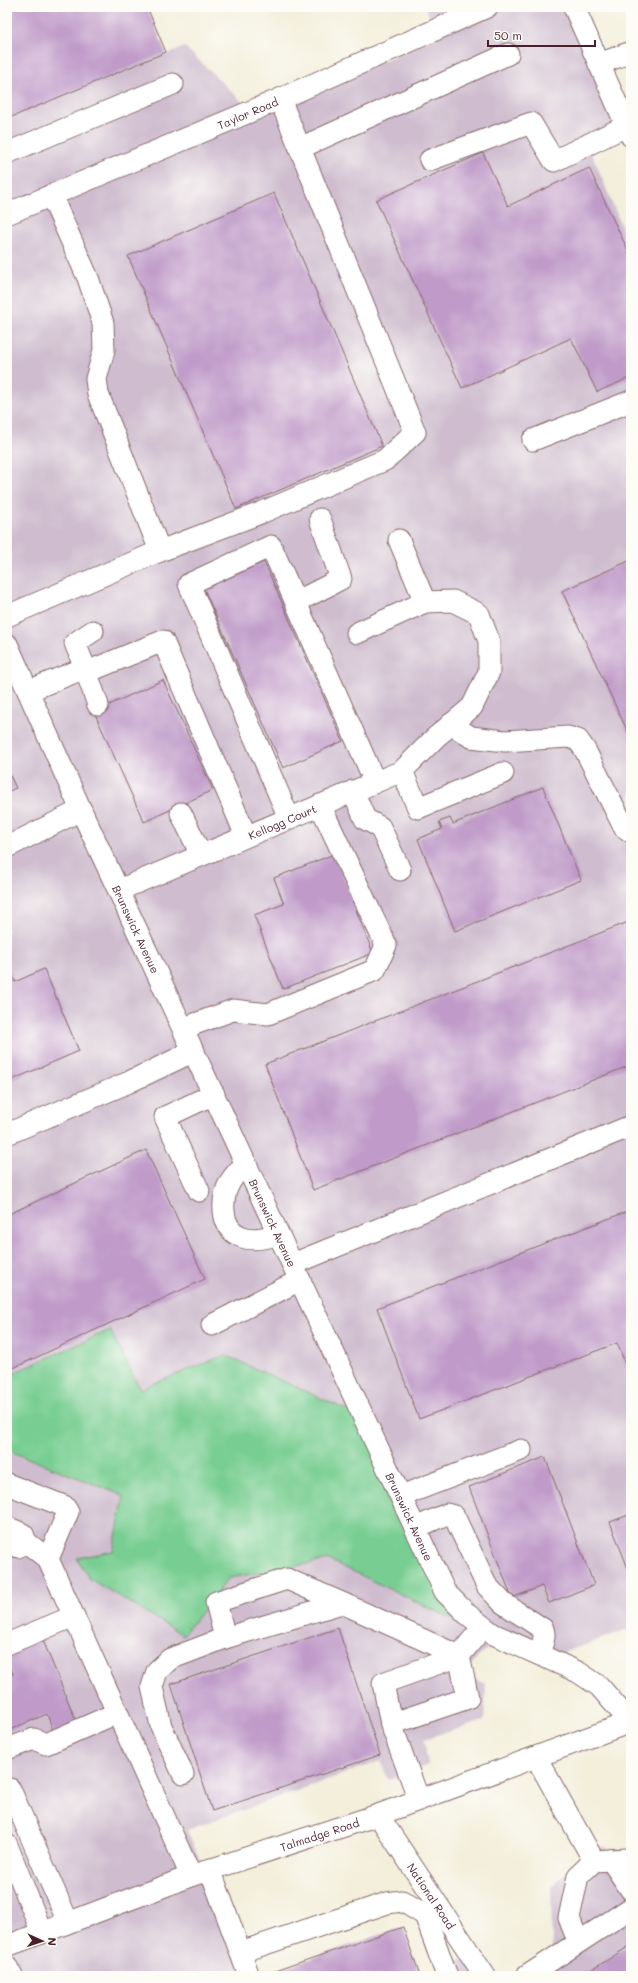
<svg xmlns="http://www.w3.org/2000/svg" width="638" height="1983" viewBox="0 0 638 1983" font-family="Mali,sans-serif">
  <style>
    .industrial { fill: #cfbdcf }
    .green { fill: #78ce92; stroke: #61765e }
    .building { fill: #c09bc9 }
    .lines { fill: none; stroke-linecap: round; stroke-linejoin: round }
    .minor-casing { stroke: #856869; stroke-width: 23 }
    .minor { stroke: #fff; stroke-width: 21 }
    .labels { text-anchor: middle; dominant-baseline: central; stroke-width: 4; stroke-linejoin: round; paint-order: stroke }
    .street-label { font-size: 11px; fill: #4a1f2b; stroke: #fdfcf7 }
  </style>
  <rect width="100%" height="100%" fill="#fdfcf7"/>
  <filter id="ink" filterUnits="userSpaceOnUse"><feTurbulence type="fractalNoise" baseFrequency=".025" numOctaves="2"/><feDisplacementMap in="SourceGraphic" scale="8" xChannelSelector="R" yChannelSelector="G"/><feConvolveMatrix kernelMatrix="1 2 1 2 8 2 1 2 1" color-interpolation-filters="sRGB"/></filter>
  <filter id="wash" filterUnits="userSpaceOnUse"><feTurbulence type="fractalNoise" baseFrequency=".012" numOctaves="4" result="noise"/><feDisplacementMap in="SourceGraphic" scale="16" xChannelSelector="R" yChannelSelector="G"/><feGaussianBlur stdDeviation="0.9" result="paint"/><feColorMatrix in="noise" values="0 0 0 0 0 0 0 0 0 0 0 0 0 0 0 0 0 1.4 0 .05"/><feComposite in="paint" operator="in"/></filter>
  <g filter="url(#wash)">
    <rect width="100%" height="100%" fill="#f3efdb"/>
    <!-- industrial -->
    <g class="industrial">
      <polygon points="7,7 146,7 165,55 185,47 256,115 439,37 425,7 574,7 623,117 592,154 631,249 631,1628 543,1660 497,1638 462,1674 486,1684 484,1721 424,1739 428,1765 389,1780 380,1761 187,1830 249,1976 7,1976"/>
      <polygon points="596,1846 631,1852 631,1976 518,1976 552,1956 551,1887"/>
      <polygon points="475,1952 490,1976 427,1976"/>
    </g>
    <!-- green -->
    <polygon class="green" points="110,1330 140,1389 225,1355 356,1414 467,1626 329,1560 229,1578 183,1635 90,1579 77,1558 113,1551 124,1496 7,1450 7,1376"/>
    <g id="blocks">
      <!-- building -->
      <g class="building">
        <polygon points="7,7 147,7 166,52 7,119"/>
        <polygon points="483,153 508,206 589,168 631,257 631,377 597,392 571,338 462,388 376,200"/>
        <polygon points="274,193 382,446 236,509 128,256"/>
        <polygon points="631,560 631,739 562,591"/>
        <polygon points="264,562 343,741 283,768 204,589"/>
        <polygon points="163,680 213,790 144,822 94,712"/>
        <polygon points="7,769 16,788 7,792"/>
        <polygon points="543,787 581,880 455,931 418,839 442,829 439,822 450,818 453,824"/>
        <polygon points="334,854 373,953 283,989 254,915 284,904 274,878"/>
        <polygon points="631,921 631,1065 313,1190 265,1064"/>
        <polygon points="7,963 15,982 44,969 79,1051 7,1082"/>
        <polygon points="146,1150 205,1279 7,1371 7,1215"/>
        <polygon points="631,1210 631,1378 617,1343 419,1419 377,1308"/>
        <polygon points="545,1457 594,1585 549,1603 542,1586 512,1598 469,1487"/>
        <polygon points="631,1514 631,1576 610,1522"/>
        <polygon points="338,1628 380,1755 212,1811 171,1684"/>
        <polygon points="42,1638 77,1723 54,1733 47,1714 7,1731 7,1677 13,1674 7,1660 7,1653"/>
        <polygon points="403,1927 420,1976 266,1976 266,1974"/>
        <polygon points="631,1945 631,1976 582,1976"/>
      </g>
    </g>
  </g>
  <g filter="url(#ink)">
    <use href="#blocks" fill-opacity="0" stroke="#856869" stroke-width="1"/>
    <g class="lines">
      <!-- minor casing -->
      <g class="minor-casing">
        <g id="minor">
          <polyline points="574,7 631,136"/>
          <polyline points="599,64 631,52"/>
          <polyline points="300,148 508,54"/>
          <polyline points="7,153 173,84"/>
          <polyline points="430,160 531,123 554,161 626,126"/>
          <polyline points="51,195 88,278 103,323 104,350 96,379 98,394 160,551 263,512 385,460 415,432 280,99"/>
          <path id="s1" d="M7,214L280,99L487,7"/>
          <polyline points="533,440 631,401"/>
          <polyline points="296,602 341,579 320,519"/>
          <polyline points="7,616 160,551"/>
          <polyline points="357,633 425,602"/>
          <path id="s2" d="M7,644L81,810L445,1592L467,1614L493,1634L578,1672L599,1686L631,1723"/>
          <polyline points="85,668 75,643 93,631"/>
          <polyline points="87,672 163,641 246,836"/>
          <polyline points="28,691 85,668 98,705"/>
          <polyline points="451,724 471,737 505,741 568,737 578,740 585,750 624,827 631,832"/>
          <polyline points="402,771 418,808 503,773"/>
          <polyline points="353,791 365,819 380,827 400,870"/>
          <polyline points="181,813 201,855"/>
          <polyline points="289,818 189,584 271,546 375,782"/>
          <polyline points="7,847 81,810"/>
          <path id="s3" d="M119,890L402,771L436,737L472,707L489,672V641L479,614L453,601L425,602L399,540"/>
          <polyline points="184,1028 233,1010 268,1014 375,970 386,945 320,805"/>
          <polyline points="7,1134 127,1083 194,1051"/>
          <path d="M246,1164C240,1169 234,1175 230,1182C221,1198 220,1228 240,1236C252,1242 267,1237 279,1235"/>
          <polyline points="199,1191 165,1117 214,1094"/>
          <polyline points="293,1264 631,1126"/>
          <polyline points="212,1325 300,1280"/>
          <polyline points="7,1484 64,1506 68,1512 48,1559 191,1876"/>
          <polyline points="401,1496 521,1450"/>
          <polyline points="7,1527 23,1534 26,1542 48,1559"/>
          <path d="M415,1528L447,1514L454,1516L487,1586L503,1603L543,1629C546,1638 542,1645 538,1654"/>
          <polyline points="7,1543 18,1547 26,1542"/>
          <polyline points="342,1603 287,1579 216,1602 225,1638 342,1603 459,1656"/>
          <polyline points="7,1644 74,1616"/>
          <polyline points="459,1656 383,1683 391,1724 468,1698 459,1656 483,1627"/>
          <polyline points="391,1724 419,1800"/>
          <polyline points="7,1749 34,1739 46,1744 117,1713"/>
          <polyline points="536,1757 594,1861"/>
          <polyline points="183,1774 161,1726 152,1687 157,1671 170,1659 225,1638"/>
          <polyline points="10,1789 68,1922"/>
          <path id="s4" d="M378,1815L485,1976"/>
          <polyline points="7,1845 42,1933"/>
          <polyline points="611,1860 631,1890"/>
          <polyline points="210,1869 249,1976"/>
          <polyline points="578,1941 569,1918 578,1876 594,1861 627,1859 631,1860"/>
          <path id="s5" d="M7,1946L191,1876L378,1815L631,1722"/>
          <polyline points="241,1952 387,1903 402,1901 425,1915 447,1976"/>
          <polyline points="7,1967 12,1976"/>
          <polyline points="527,1976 631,1908"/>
        </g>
      </g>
      <!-- minor -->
      <use href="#minor" class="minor"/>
    </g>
  </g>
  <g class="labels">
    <!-- street labels -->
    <g class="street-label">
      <text stroke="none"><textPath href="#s1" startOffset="261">Taylor Road</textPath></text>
      <text stroke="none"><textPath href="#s3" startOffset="177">Kellogg Court</textPath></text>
      <text stroke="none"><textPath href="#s2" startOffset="313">Brunswick Avenue</textPath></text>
      <text stroke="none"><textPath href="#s2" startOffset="637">Brunswick Avenue</textPath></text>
      <text stroke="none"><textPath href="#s2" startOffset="961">Brunswick Avenue</textPath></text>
      <text stroke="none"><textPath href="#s5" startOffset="332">Talmadge Road</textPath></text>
      <text stroke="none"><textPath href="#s4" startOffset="97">National Road</textPath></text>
    </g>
  </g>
  <!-- margin -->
  <rect width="638" height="1983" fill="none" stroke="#fdfcf7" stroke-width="24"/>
  <!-- north arrow -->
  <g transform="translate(42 1941) rotate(93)" stroke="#fdfcf7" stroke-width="3" paint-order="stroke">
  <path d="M0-3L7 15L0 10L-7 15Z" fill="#4a1f2b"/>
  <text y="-6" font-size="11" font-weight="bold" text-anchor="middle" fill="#4a1f2b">N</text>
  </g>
  <!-- scale -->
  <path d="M488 40v6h107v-6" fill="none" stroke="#4a1f2b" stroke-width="2"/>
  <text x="494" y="40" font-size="12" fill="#4a1f2b" stroke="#fdfcf7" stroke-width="3" paint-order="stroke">50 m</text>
</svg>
